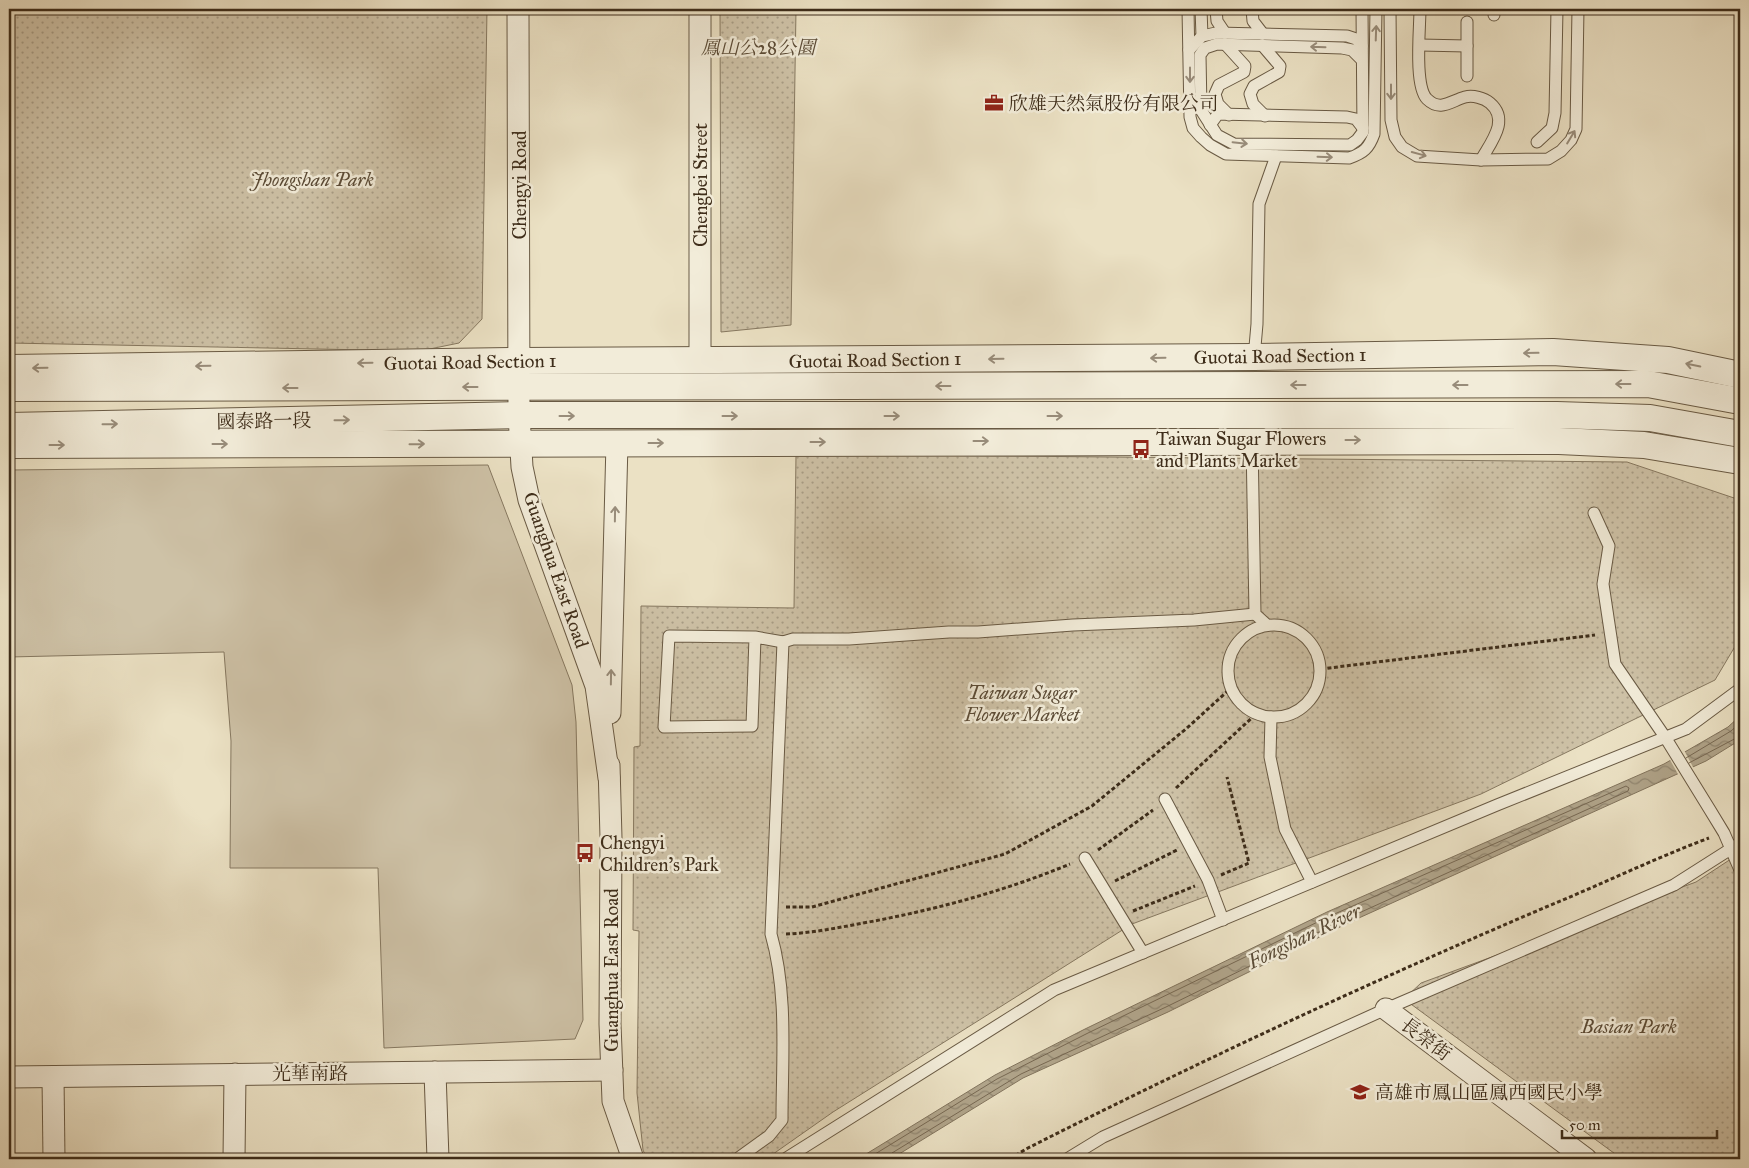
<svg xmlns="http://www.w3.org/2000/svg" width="1749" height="1168" viewBox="0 0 1749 1168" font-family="'IM FELL Great Primer','Noto Serif TC',serif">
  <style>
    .green { fill: #cec2a7; stroke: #867860 }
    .park { fill: url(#park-dots); stroke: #867860 }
    .water { fill: url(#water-waves); stroke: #82745d }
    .pier { fill: #ebe1c4 }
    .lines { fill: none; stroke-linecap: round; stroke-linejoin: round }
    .shore { stroke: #776852; stroke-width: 1 }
    .service-casing { stroke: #695a44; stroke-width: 13 }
    .minor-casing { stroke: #695a44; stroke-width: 23 }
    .tertiary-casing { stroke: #695a44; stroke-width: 28 }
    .path { stroke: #3e2d1a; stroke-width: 3; stroke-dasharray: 4 2.5; stroke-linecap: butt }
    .service { stroke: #f2ecd9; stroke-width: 11 }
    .minor { stroke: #f2ecd9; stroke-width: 21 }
    .tertiary { stroke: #f2ecd9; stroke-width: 26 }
    .oneway { stroke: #988c7a }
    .labels { text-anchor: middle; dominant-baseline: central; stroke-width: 5; stroke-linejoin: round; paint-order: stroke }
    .park-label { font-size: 19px; font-style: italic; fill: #5b4b36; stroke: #f2ecd9 }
    .poi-label { font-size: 19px; fill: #3e2d1a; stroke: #f2ecd9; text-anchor: start }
    .street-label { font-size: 19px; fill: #3e2d1a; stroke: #f2ecd9 }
    .water-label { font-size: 20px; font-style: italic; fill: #5a4b36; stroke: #f2ecd9 }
  </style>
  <defs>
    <pattern id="park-dots" width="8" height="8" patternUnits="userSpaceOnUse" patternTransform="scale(1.25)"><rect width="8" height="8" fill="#cec2a7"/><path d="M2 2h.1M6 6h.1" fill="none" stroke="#a99e87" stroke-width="1.8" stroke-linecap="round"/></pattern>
    <pattern id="water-waves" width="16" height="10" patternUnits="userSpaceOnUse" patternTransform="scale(1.25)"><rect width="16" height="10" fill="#b0a48a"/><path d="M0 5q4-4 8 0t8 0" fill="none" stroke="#918670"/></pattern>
  </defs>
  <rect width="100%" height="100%" fill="#ebe1c4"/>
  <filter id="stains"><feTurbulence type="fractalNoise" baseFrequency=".004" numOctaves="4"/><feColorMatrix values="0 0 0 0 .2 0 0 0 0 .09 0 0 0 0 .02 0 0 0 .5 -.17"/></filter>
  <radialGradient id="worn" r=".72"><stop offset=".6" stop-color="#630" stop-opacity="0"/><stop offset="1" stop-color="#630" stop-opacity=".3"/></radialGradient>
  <!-- green -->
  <polygon class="green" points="488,465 572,685 576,722 583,1020 575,1039 384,1048 378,868 230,868 231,741 224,652 9,657 9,470"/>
  <!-- park -->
  <g class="park">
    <polygon points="9,9 487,9 482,319 459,343 420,351 9,343"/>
    <polygon points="720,9 796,9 791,325 721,332"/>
    <polygon points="796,454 1627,462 1740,500 1740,638 1715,680 1481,794 1132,924 833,1112 766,1159 647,1159 643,1150 637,1093 639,931 633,930 634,747 640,746 641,606 794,608"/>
    <polygon points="1740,853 1740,1159 1622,1159 1404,999 1421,983 1696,882"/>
  </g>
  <!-- water -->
  <polygon class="water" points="1740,716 1740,740 1706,761 1350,922 1168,1012 1023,1078 891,1159 858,1159 995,1075 1085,1029 1327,912 1664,764 1728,727"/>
  <!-- pier -->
  <polygon class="pier" points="1684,750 1694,769 1679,776 1669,758"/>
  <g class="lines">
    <!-- shore -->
    <g class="shore">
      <polyline points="1686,758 1731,731 1740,723"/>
      <polyline points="1689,763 1740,736"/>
      <polyline points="867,1159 997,1079 1088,1033 1330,916 1626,786 1629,788 1628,791 1348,918 1166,1007 1021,1074 892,1153 889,1159"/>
    </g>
    <!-- service casing -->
    <g class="service-casing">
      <g id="service">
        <path d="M1188,9L1190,117L1193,128L1201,137L1210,145L1226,154L1349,158C1364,153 1369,148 1374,134L1376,9"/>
        <polyline points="1201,9 1202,36"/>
        <polyline points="1216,9 1217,21 1225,33"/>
        <polyline points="1252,9 1253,21 1263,34"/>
        <polyline points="1390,9 1391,120 1395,137 1402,147 1417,156 1481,160 1548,159 1561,151 1571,140 1576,129 1578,9"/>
        <path d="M1420,9C1420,28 1414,86 1427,99C1440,112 1451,101 1465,97C1473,95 1484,98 1490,103C1510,120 1491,142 1481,160"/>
        <polyline points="1494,15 1494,9"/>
        <polyline points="1225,44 1245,66 1244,72 1219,85 1215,94 1218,104 1229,115"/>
        <polyline points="1262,45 1280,66 1279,72 1254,86 1250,94 1253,104 1265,116"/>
        <polyline points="1420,45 1467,46"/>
        <polyline points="1189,50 1202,36 1216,33 1347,36 1356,39 1362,46"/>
        <polyline points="1362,60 1352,50 1342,48 1217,44 1205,48 1200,55 1201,110 1217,135 1234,144 1350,145 1357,140 1363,132 1362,9"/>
        <polyline points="1467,76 1467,22"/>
        <polyline points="1210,125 1218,114 1347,117 1356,119 1363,128"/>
        <polyline points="1537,142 1552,128 1555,113 1557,9"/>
        <polyline points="1254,358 1257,324 1259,204 1276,156"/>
        <polyline points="1252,441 1255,614 1267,625"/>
        <polyline points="1594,513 1609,546 1603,584 1615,664 1665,737 1710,810 1724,833 1740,870"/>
        <circle cx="1274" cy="671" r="46"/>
        <polyline points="755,637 752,726 664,727 669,636 755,637 783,642 793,639 849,639 949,632 978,632 1073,625 1194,620 1255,614"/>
        <polyline points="1271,717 1270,757 1285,829 1312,882"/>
        <polyline points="1165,799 1208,880 1223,920"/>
        <polyline points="1085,858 1143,953"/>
        <path d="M737,1159L769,1136L782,1120C782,1059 788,993 771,934L783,642"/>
        <polyline points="785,1159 1054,990 1497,805 1686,729 1740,689"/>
        <polyline points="1067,1159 1103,1137 1386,1009 1674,885 1740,843"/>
      </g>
    </g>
    <!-- minor casing -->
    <g class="minor-casing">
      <g id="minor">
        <polyline points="518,9 519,415 522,467 529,500 596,686 609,778"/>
        <polyline points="700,9 700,362"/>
        <polyline points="610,713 617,443"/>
        <polyline points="609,765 611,838 610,1024 613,1101 633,1159"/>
        <polyline points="1386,1009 1586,1159"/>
        <polyline points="435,1072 438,1159"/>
        <polyline points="9,1077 612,1070"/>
        <polyline points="53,1077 54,1159"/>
        <polyline points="234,1159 235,1074"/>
      </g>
    </g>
    <!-- tertiary casing -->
    <g class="tertiary-casing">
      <g id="tertiary">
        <polyline points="9,368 519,361 1254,357 1553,352 1668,360 1740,375"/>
        <polyline points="9,388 1648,384 1740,401"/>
        <polyline points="9,426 519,415 1557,415 1650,418 1740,434"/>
        <polyline points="9,445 1559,441 1644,445 1740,461"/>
      </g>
    </g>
    <!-- path -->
    <g class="path">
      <polyline points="1321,669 1595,635"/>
      <polyline points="1176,788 1256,714"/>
      <polyline points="1098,850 1153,810"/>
      <polyline points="1221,875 1249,863 1227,777"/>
      <polyline points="1115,881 1177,850"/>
      <polyline points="786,907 812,907 1005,854 1092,806 1187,728 1231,688"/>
      <polyline points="1133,911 1195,886"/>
      <path d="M786,934C814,933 841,927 869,922C938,909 1005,891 1070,864"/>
      <path d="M1010,1159L1026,1149C1196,1063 1370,982 1546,907C1600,885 1653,859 1709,838"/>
    </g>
    <!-- service -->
    <use href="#service" class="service"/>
    <!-- minor -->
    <use href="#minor" class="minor"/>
    <!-- tertiary -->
    <use href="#tertiary" class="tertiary"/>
  </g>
  <!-- one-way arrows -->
  <defs><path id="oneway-shaft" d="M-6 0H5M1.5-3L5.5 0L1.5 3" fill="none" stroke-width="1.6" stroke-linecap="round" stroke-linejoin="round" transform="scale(1.25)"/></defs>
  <g class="oneway">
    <use href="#oneway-shaft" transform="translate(1376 33) rotate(-88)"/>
    <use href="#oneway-shaft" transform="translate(1318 47) rotate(-178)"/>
    <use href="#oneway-shaft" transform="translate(1190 75) rotate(90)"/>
    <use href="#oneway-shaft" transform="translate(1391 92) rotate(90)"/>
    <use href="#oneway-shaft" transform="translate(1571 137) rotate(-59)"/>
    <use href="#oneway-shaft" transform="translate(1240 143) rotate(6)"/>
    <use href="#oneway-shaft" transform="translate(1419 154) rotate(15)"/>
    <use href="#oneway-shaft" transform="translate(1325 157) rotate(2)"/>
    <use href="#oneway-shaft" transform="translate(1531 353) rotate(179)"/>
    <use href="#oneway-shaft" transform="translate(1158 358) rotate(179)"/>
    <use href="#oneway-shaft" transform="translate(996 359) rotate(179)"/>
    <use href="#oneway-shaft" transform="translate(365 363) rotate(179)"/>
    <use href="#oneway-shaft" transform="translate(1693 365) rotate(-168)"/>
    <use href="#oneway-shaft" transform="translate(203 366) rotate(179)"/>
    <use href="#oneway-shaft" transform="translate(40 368) rotate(179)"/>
    <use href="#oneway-shaft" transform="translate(1623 384) rotate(180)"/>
    <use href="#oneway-shaft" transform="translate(1298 385) rotate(180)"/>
    <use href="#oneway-shaft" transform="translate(1460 385) rotate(180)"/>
    <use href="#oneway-shaft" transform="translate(943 386) rotate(180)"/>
    <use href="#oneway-shaft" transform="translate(470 387) rotate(180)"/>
    <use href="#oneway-shaft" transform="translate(290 388) rotate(180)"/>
    <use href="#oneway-shaft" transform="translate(567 416)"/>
    <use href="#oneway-shaft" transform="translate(730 416)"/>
    <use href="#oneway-shaft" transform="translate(892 416)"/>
    <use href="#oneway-shaft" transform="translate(1055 416)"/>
    <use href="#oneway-shaft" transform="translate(342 420) rotate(-1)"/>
    <use href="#oneway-shaft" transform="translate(110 424) rotate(-1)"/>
    <use href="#oneway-shaft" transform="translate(1353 440)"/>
    <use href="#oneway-shaft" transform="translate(981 441)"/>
    <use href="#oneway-shaft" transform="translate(818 442)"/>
    <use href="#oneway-shaft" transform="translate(656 443)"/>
    <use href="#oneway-shaft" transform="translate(220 444)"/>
    <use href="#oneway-shaft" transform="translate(417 444) rotate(-1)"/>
    <use href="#oneway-shaft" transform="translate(57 445)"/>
    <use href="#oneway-shaft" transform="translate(615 514) rotate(-89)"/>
    <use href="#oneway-shaft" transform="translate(611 677) rotate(-89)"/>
  </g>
  <!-- icons -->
  <defs>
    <g id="office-bare" transform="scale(1.5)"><path d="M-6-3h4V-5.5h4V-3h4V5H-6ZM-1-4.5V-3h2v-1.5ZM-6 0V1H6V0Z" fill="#8f2418" stroke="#f2ecd9" stroke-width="2.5" paint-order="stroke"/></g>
    <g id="bus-bare" transform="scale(1.5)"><path d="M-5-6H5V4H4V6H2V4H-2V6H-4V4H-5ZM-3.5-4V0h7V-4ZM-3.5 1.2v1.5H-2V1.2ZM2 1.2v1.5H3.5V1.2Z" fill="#8f2418" stroke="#f2ecd9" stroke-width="2.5" paint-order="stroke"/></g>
    <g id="school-bare" transform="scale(1.5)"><path d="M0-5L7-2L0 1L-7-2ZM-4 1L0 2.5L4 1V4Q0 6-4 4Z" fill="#8f2418" stroke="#f2ecd9" stroke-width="2.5" paint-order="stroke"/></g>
  </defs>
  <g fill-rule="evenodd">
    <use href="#office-bare" x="994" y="103"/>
    <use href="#bus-bare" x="1141" y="449"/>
    <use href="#bus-bare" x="585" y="853"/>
    <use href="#school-bare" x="1360" y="1092"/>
  </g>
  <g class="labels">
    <!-- park labels -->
    <g class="park-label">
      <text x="758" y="47">鳳山公28公園</text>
      <text x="312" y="179">Jhongshan Park</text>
      <text x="1022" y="692">Taiwan Sugar<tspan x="1022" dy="22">Flower Market</tspan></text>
      <text x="1629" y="1026">Basian Park</text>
    </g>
    <!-- poi labels -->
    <g class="poi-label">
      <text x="1009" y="103">欣雄天然氣股份有限公司</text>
      <text x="1156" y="438">Taiwan Sugar Flowers<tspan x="1156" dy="22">and Plants Market</tspan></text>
      <text x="600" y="842">Chengyi<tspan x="600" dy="22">Children's Park</tspan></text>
      <text x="1375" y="1092">高雄市鳳山區鳳西國民小學</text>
    </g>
    <!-- street labels -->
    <g class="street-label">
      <text transform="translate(519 185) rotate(-90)">Chengyi Road</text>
      <text transform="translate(700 185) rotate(-90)">Chengbei Street</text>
      <text transform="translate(1280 356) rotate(-1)">Guotai Road Section 1</text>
      <text transform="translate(875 360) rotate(-1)">Guotai Road Section 1</text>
      <text transform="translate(470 362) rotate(-1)">Guotai Road Section 1</text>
      <text transform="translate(264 421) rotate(-1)">國泰路一段</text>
      <text transform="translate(556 570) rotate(71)">Guanghua East Road</text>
      <text transform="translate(611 970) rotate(-90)">Guanghua East Road</text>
      <text transform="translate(1426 1039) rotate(37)">長榮街</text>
      <text x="310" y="1073">光華南路</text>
    </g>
    <!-- water labels -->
    <g class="water-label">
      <text transform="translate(1304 936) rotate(-26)">Fongshan River</text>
    </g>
  </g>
  <!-- margin -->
  <rect width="1749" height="1168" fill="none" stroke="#ebe1c4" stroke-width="30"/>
  <rect x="10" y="10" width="1729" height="1148" fill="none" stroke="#3e2d1a" stroke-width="2.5"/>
  <rect x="15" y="15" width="1719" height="1138" fill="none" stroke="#3e2d1a"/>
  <!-- scale -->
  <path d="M1562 1130v8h155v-8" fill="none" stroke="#3e2d1a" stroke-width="2.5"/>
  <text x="1569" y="1130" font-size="15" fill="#3e2d1a" stroke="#f2ecd9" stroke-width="4" paint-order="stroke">50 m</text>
  <rect width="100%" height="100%" filter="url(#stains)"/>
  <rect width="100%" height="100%" fill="url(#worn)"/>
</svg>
